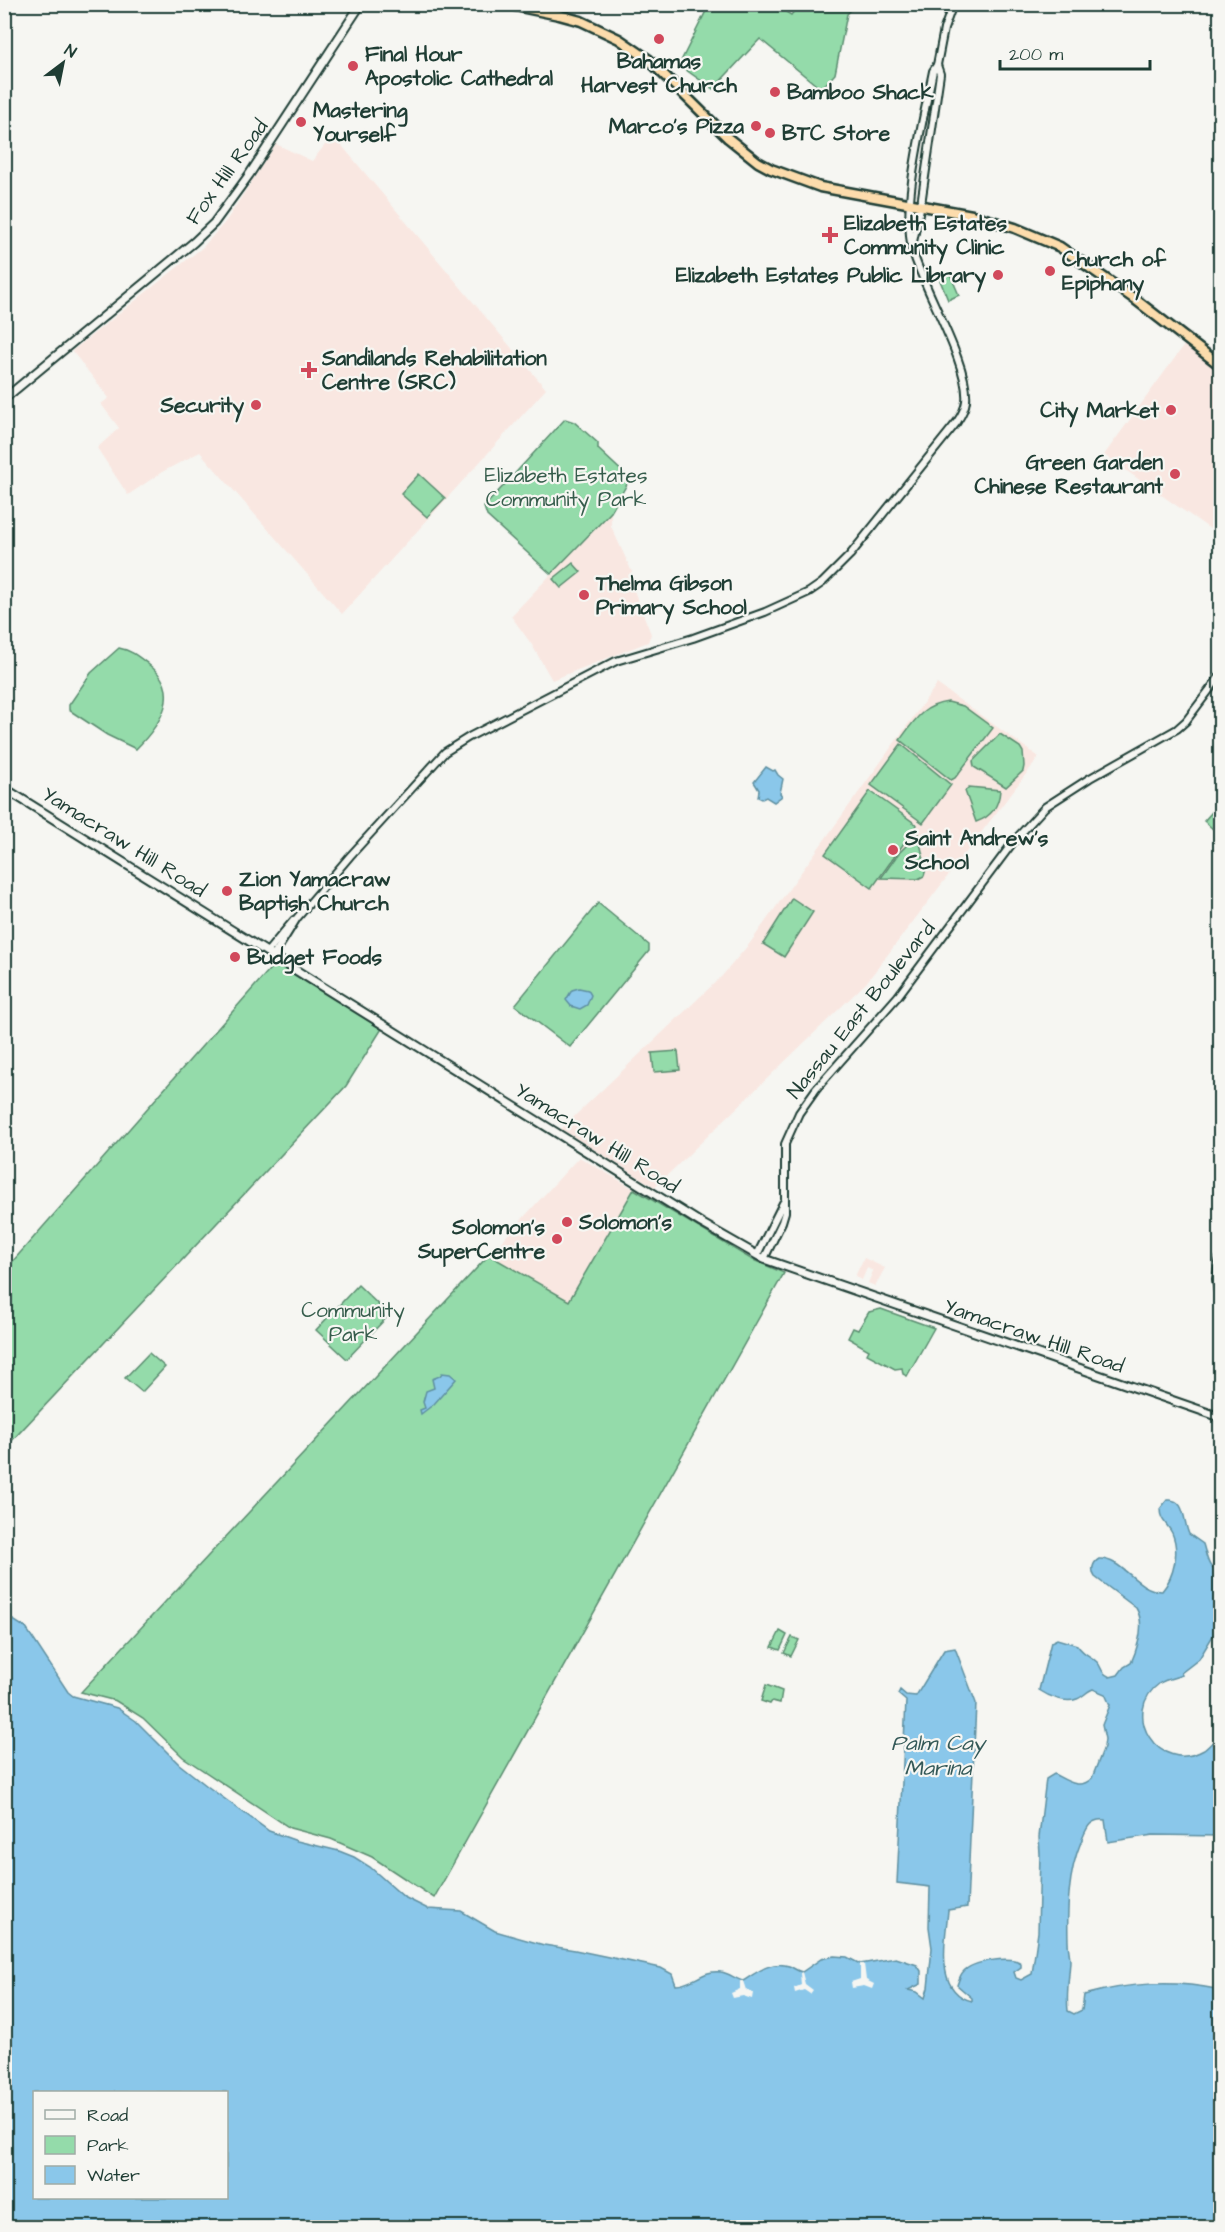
<svg xmlns="http://www.w3.org/2000/svg" width="1225" height="2232" viewBox="0 0 1225 2232" font-family="'Architects Daughter',sans-serif">
  <style>
    .built { fill: #f9e7e1 }
    .green { fill: #94dbaa; stroke: #5a8c6f; stroke-width: 1.5 }
    .water { fill: #8ac7ea; stroke: #5f90a1; stroke-width: 1.5; fill-rule: evenodd }
    .pier { fill: #f6f6f2 }
    .lines { fill: none; stroke-linecap: round; stroke-linejoin: round }
    .tertiary-casing { stroke: #1f3d34; stroke-width: 10 }
    .secondary-casing { stroke: #1f3d34; stroke-width: 11 }
    .trunk-casing { stroke: #1f3d34; stroke-width: 13 }
    .tertiary { stroke: #f6f6f2; stroke-width: 6 }
    .secondary { stroke: #f6f6f2; stroke-width: 7 }
    .trunk { stroke: #fcdcac; stroke-width: 8 }
    .poi-dot { fill: #d1495b; stroke: #f6f6f2; stroke-width: 2 }
    .labels { text-anchor: middle; dominant-baseline: central; stroke-width: 4.5; stroke-linejoin: round; paint-order: stroke }
    .poi-label { font-size: 21px; font-weight: bold; fill: #1f3d34; stroke: #f6f6f2; text-anchor: start }
    .street-label { font-size: 21px; fill: #1f3d34; stroke: #f6f6f2 }
    .park-label { font-size: 21px; fill: #365d4c; stroke: #f6f6f2 }
    .water-label { font-size: 22px; font-style: italic; fill: #345958; stroke: #f6f6f2 }
  </style>
  <rect width="100%" height="100%" fill="#f6f6f2"/>
  <filter id="ink" filterUnits="userSpaceOnUse"><feTurbulence type="fractalNoise" baseFrequency=".0167" numOctaves="2"/><feDisplacementMap in="SourceGraphic" scale="12" xChannelSelector="R" yChannelSelector="G"/><feConvolveMatrix kernelMatrix="1 2 1 2 8 2 1 2 1" color-interpolation-filters="sRGB"/></filter>
  <g filter="url(#ink)">
    <!-- built -->
    <g class="built">
      <polygon points="333,135 546,389 342,614 200,452 162,472 128,495 97,448 119,428 101,404 109,398 72,351 203,247 226,221 276,144 312,161"/>
      <polygon points="1185,344 1220,370 1220,515 1210,529 1104,455"/>
      <polygon points="611,512 611,526 632,572 628,575 651,634 648,642 552,680 532,645 511,616"/>
      <polygon points="937,684 1039,757 866,983 655,1187 561,1129 722,976 750,943"/>
      <polygon points="579,1157 634,1189 569,1301 489,1255"/>
      <polygon points="864,1258 885,1268 875,1286 868,1283 873,1271 867,1268 862,1280 855,1276"/>
    </g>
    <!-- green -->
    <g class="green">
      <polygon points="709,5 774,5 791,15 799,5 856,5 847,14 835,74 821,89 760,39 713,89 679,65"/>
      <polygon points="950,274 959,295 948,300 939,278"/>
      <polygon points="565,419 574,422 598,443 598,449 630,479 611,512 551,574 487,516 484,507"/>
      <polygon points="419,474 445,498 427,517 401,494"/>
      <polygon points="573,563 581,572 561,588 553,579"/>
      <path d="M119,648C131,650 139,657 148,664C184,691 160,725 136,749L107,735L69,710V705L91,673Z"/>
      <path d="M948,702L963,706L993,728L955,778L951,780L900,740C914,721 923,705 948,702Z"/>
      <polygon points="1000,734 1020,747 1023,752 1024,766 1023,771 1006,787 974,767 973,761"/>
      <polygon points="901,744 951,785 923,823 871,785"/>
      <path d="M969,787L1000,790C999,806 991,817 976,822L965,791Z"/>
      <polygon points="870,791 917,825 872,888 825,854"/>
      <polygon points="1220,803 1220,823 1214,830 1204,821"/>
      <polygon points="918,834 926,869 924,876 918,879 881,878 898,854"/>
      <polygon points="792,898 813,912 784,957 763,944"/>
      <polygon points="598,903 649,945 649,951 570,1047 515,1005"/>
      <polygon points="277,961 383,1027 346,1086 5,1448 5,1270"/>
      <polygon points="678,1051 680,1070 654,1072 652,1053"/>
      <polygon points="634,1189 751,1259 784,1273 434,1898 372,1857 331,1839 290,1828 183,1757 143,1718 116,1701 81,1692 489,1255 569,1301"/>
      <polygon points="358,1285 389,1315 347,1359 316,1330"/>
      <polygon points="881,1309 934,1328 907,1376 903,1374 902,1368 895,1369 867,1354 869,1350 848,1338 853,1328 858,1330 869,1312"/>
      <polygon points="149,1353 165,1367 142,1392 125,1378"/>
      <polygon points="780,1631 787,1635 780,1650 772,1647"/>
      <polygon points="792,1637 799,1640 791,1656 784,1653"/>
      <polygon points="766,1685 782,1691 780,1703 772,1701 770,1704 761,1701"/>
    </g>
    <!-- water -->
    <g class="water">
      <polygon points="766,767 773,771 775,770 778,775 783,779 780,793 782,796 774,802 766,797 762,799 758,797 759,790 754,782"/>
      <polygon points="579,988 588,990 591,995 587,1005 580,1009 571,1006 566,1000 572,990"/>
      <polygon points="442,1373 450,1374 456,1379 434,1404 421,1414 420,1410 425,1408 423,1402 426,1391 434,1388 432,1379 440,1376"/>
      <path d="M1167,1500C1186,1498 1183,1522 1189,1534L1203,1544C1207,1556 1207,1569 1220,1572V1624L1199,1659L1181,1673L1182,1675C1175,1678 1166,1679 1160,1683C1119,1712 1158,1776 1204,1750C1210,1746 1215,1739 1220,1734V1836L1153,1835L1108,1842L1105,1820C1089,1818 1086,1830 1081,1842C1068,1873 1067,1909 1068,1942C1068,1948 1070,1954 1070,1961C1069,1978 1066,1994 1068,2011L1074,2014L1082,2010L1084,1995C1126,1983 1173,1980 1216,1989L1220,1995V2227H5L4,1614L26,1628L68,1692L73,1696L117,1708L136,1721L179,1764L207,1786L269,1831L297,1841L339,1851L354,1857L370,1867L404,1897L428,1909L461,1911L495,1931L544,1945L575,1950L661,1968L672,1974L676,1985C692,1985 704,1969 721,1972C729,1973 735,1979 743,1981C757,1972 772,1960 789,1966C794,1968 797,1971 802,1972L821,1959L834,1956L847,1957L860,1964L896,1958L917,1965L921,1971V1984L908,1990L917,1992L925,1998L928,1988L932,1948L929,1927L930,1887L897,1883L906,1701L898,1694L900,1690L906,1695L916,1696L944,1650L955,1648L976,1703L967,1907L948,1910C946,1938 933,1992 972,2001V1998L957,1985C959,1980 960,1975 963,1972C972,1961 1011,1955 1021,1963V1967L1014,1972L1016,1978L1021,1980L1032,1974L1038,1932L1040,1854L1039,1837L1046,1779L1054,1774C1066,1780 1080,1791 1092,1778L1104,1747L1105,1739L1102,1725L1110,1705L1105,1694L1093,1689C1087,1691 1083,1697 1077,1699C1065,1704 1048,1696 1039,1690L1051,1642L1057,1639L1077,1645C1086,1657 1089,1654 1097,1662C1103,1668 1099,1672 1110,1677L1118,1675L1124,1667L1131,1663C1138,1647 1146,1624 1136,1608L1095,1577C1091,1571 1092,1563 1099,1559C1123,1558 1136,1591 1162,1591C1174,1577 1180,1551 1172,1533C1167,1523 1160,1521 1160,1509ZM34,2092H226V2198H34Z"/>
    </g>
    <!-- pier -->
    <g class="pier">
      <polygon points="860,1964 864,1964 866,1980 874,1984 872,1989 864,1986 852,1988 851,1982 860,1979"/>
      <polygon points="802,1972 805,1984 813,1990 810,1994 804,1990 795,1993 794,1988 801,1985 800,1973"/>
      <polygon points="740,1981 743,1981 746,1990 753,1993 752,1999 743,1996 733,1998 731,1993 740,1989"/>
    </g>
    <g class="lines">
      <!-- tertiary casing -->
      <g class="tertiary-casing">
        <g id="tertiary">
          <polyline points="913,242 921,204 940,74 937,65"/>
          <polyline points="268,951 294,920"/>
          <path d="M274,955L297,918L350,856L445,752L469,737L616,661L693,638L765,612L809,592L822,583L850,555L957,422C961,416 965,409 966,401C970,366 924,290 913,252C900,208 924,117 933,71L937,65L944,29L953,4"/>
          <polyline points="757,1255 783,1203"/>
          <polyline points="1220,1258 1216,1279 1220,1307"/>
          <polyline points="764,1259 782,1222 785,1212 785,1144 799,1113 816,1089 898,996 1014,841 1045,807 1090,778 1177,729 1186,721 1220,676"/>
        </g>
      </g>
      <!-- secondary casing -->
      <g class="secondary-casing">
        <g id="secondary">
          <polyline points="4,399 194,242 214,223 249,175 361,4"/>
          <polyline points="4,788 701,1223 764,1259 1220,1417"/>
        </g>
      </g>
      <!-- trunk casing -->
      <g class="trunk-casing">
        <polyline id="trunk" points="505,4 559,15 581,21 619,39 648,59 728,138 758,162 771,169 820,187 972,215 1015,228 1060,247 1136,300 1220,365"/>
      </g>
      <!-- tertiary -->
      <use href="#tertiary" class="tertiary"/>
      <!-- secondary -->
      <use href="#secondary" class="secondary"/>
      <!-- trunk -->
      <use href="#trunk" class="trunk"/>
    </g>
  </g>
  <!-- markers -->
  <g class="poi-dot">
    <circle cx="659" cy="39" r="6"/>
    <circle cx="353" cy="66" r="6"/>
    <circle cx="775" cy="92" r="6"/>
    <circle cx="301" cy="122" r="6"/>
    <circle cx="756" cy="126" r="6"/>
    <circle cx="770" cy="133" r="6"/>
    <path d="M827 226h6v6h6v6h-6v6h-6v-6h-6v-6h6z"/>
    <circle cx="1050" cy="271" r="6"/>
    <circle cx="998" cy="275" r="6"/>
    <path d="M306 361h6v6h6v6h-6v6h-6v-6h-6v-6h6z"/>
    <circle cx="256" cy="405" r="6"/>
    <circle cx="1171" cy="410" r="6"/>
    <circle cx="1175" cy="474" r="6"/>
    <circle cx="584" cy="595" r="6"/>
    <circle cx="893" cy="850" r="6"/>
    <circle cx="227" cy="891" r="6"/>
    <circle cx="235" cy="957" r="6"/>
    <circle cx="567" cy="1222" r="6"/>
    <circle cx="557" cy="1239" r="6"/>
  </g>
  <g class="labels">
    <!-- poi labels -->
    <g class="poi-label">
      <text x="365" y="54">Final Hour<tspan x="365" dy="24">Apostolic Cathedral</tspan></text>
      <text x="659" y="61" text-anchor="middle">Bahamas<tspan x="659" dy="24">Harvest Church</tspan></text>
      <text x="787" y="92">Bamboo Shack</text>
      <text x="313" y="110">Mastering<tspan x="313" dy="24">Yourself</tspan></text>
      <text x="744" y="126" text-anchor="end">Marco's Pizza</text>
      <text x="782" y="133">BTC Store</text>
      <text x="844" y="223">Elizabeth Estates<tspan x="844" dy="24">Community Clinic</tspan></text>
      <text x="1062" y="259">Church of<tspan x="1062" dy="24">Epiphany</tspan></text>
      <text x="986" y="275" text-anchor="end">Elizabeth Estates Public Library</text>
      <text x="322" y="358">Sandilands Rehabilitation<tspan x="322" dy="24">Centre (SRC)</tspan></text>
      <text x="244" y="405" text-anchor="end">Security</text>
      <text x="1159" y="410" text-anchor="end">City Market</text>
      <text x="1163" y="462" text-anchor="end">Green Garden<tspan x="1163" dy="24">Chinese Restaurant</tspan></text>
      <text x="596" y="583">Thelma Gibson<tspan x="596" dy="24">Primary School</tspan></text>
      <text x="905" y="838">Saint Andrew's<tspan x="905" dy="24">School</tspan></text>
      <text x="239" y="879">Zion Yamacraw<tspan x="239" dy="24">Baptish Church</tspan></text>
      <text x="247" y="957">Budget Foods</text>
      <text x="579" y="1222">Solomon's</text>
      <text x="545" y="1227" text-anchor="end">Solomon's<tspan x="545" dy="24">SuperCentre</tspan></text>
    </g>
    <!-- street labels -->
    <g class="street-label">
      <text transform="translate(227 172) rotate(-54)">Fox Hill Road</text>
      <text transform="translate(124 842) rotate(32)">Yamacraw Hill Road</text>
      <text transform="translate(861 1010) rotate(-51)">Nassau East Boulevard</text>
      <text transform="translate(597 1138) rotate(32)">Yamacraw Hill Road</text>
      <text transform="translate(1034 1336) rotate(19)">Yamacraw Hill Road</text>
    </g>
    <!-- park labels -->
    <g class="park-label">
      <text x="566" y="475">Elizabeth Estates<tspan x="566" dy="24">Community Park</tspan></text>
      <text x="353" y="1310">Community<tspan x="353" dy="24">Park</tspan></text>
    </g>
    <!-- water labels -->
    <g class="water-label">
      <text x="938" y="1743">Palm Cay<tspan x="938" dy="25">Marina</tspan></text>
    </g>
  </g>
  <!-- margin -->
  <rect width="1225" height="2232" fill="none" stroke="#f6f6f2" stroke-width="24"/>
  <rect x="12" y="12" width="1201" height="2208" fill="none" stroke="#1f3d34" stroke-width="2" filter="url(#ink)"/>
  <!-- legend -->
  <rect x="33" y="2091" width="195" height="108" fill="#f6f6f2" stroke="#a0aca6" stroke-width="1.5"/>
  <rect x="45" y="2110" width="30" height="9" fill="#f6f6f2" stroke="#a0aca6" stroke-width="1.5"/>
  <text x="87" y="2121" font-size="18" fill="#1f3d34">Road</text>
  <rect x="45" y="2136" width="30" height="18" fill="#94dbaa" stroke="#a0aca6" stroke-width="1.5"/>
  <text x="87" y="2151" font-size="18" fill="#1f3d34">Park</text>
  <rect x="45" y="2166" width="30" height="18" fill="#8ac7ea" stroke="#a0aca6" stroke-width="1.5"/>
  <text x="87" y="2181" font-size="18" fill="#1f3d34">Water</text>
  <!-- north arrow -->
  <g transform="translate(63 63) rotate(32)" stroke="#f6f6f2" stroke-width="4.5" paint-order="stroke">
  <path d="M0-4.5L10 22L0 15L-10 22Z" fill="#1f3d34"/>
  <text y="-9" font-size="16" font-weight="bold" text-anchor="middle" fill="#1f3d34">N</text>
  </g>
  <!-- scale -->
  <path d="M1000 60v9h150v-9" fill="none" stroke="#1f3d34" stroke-width="3"/>
  <text x="1009" y="60" font-size="18" fill="#1f3d34" stroke="#f6f6f2" stroke-width="4.5" paint-order="stroke">200 m</text>
</svg>
